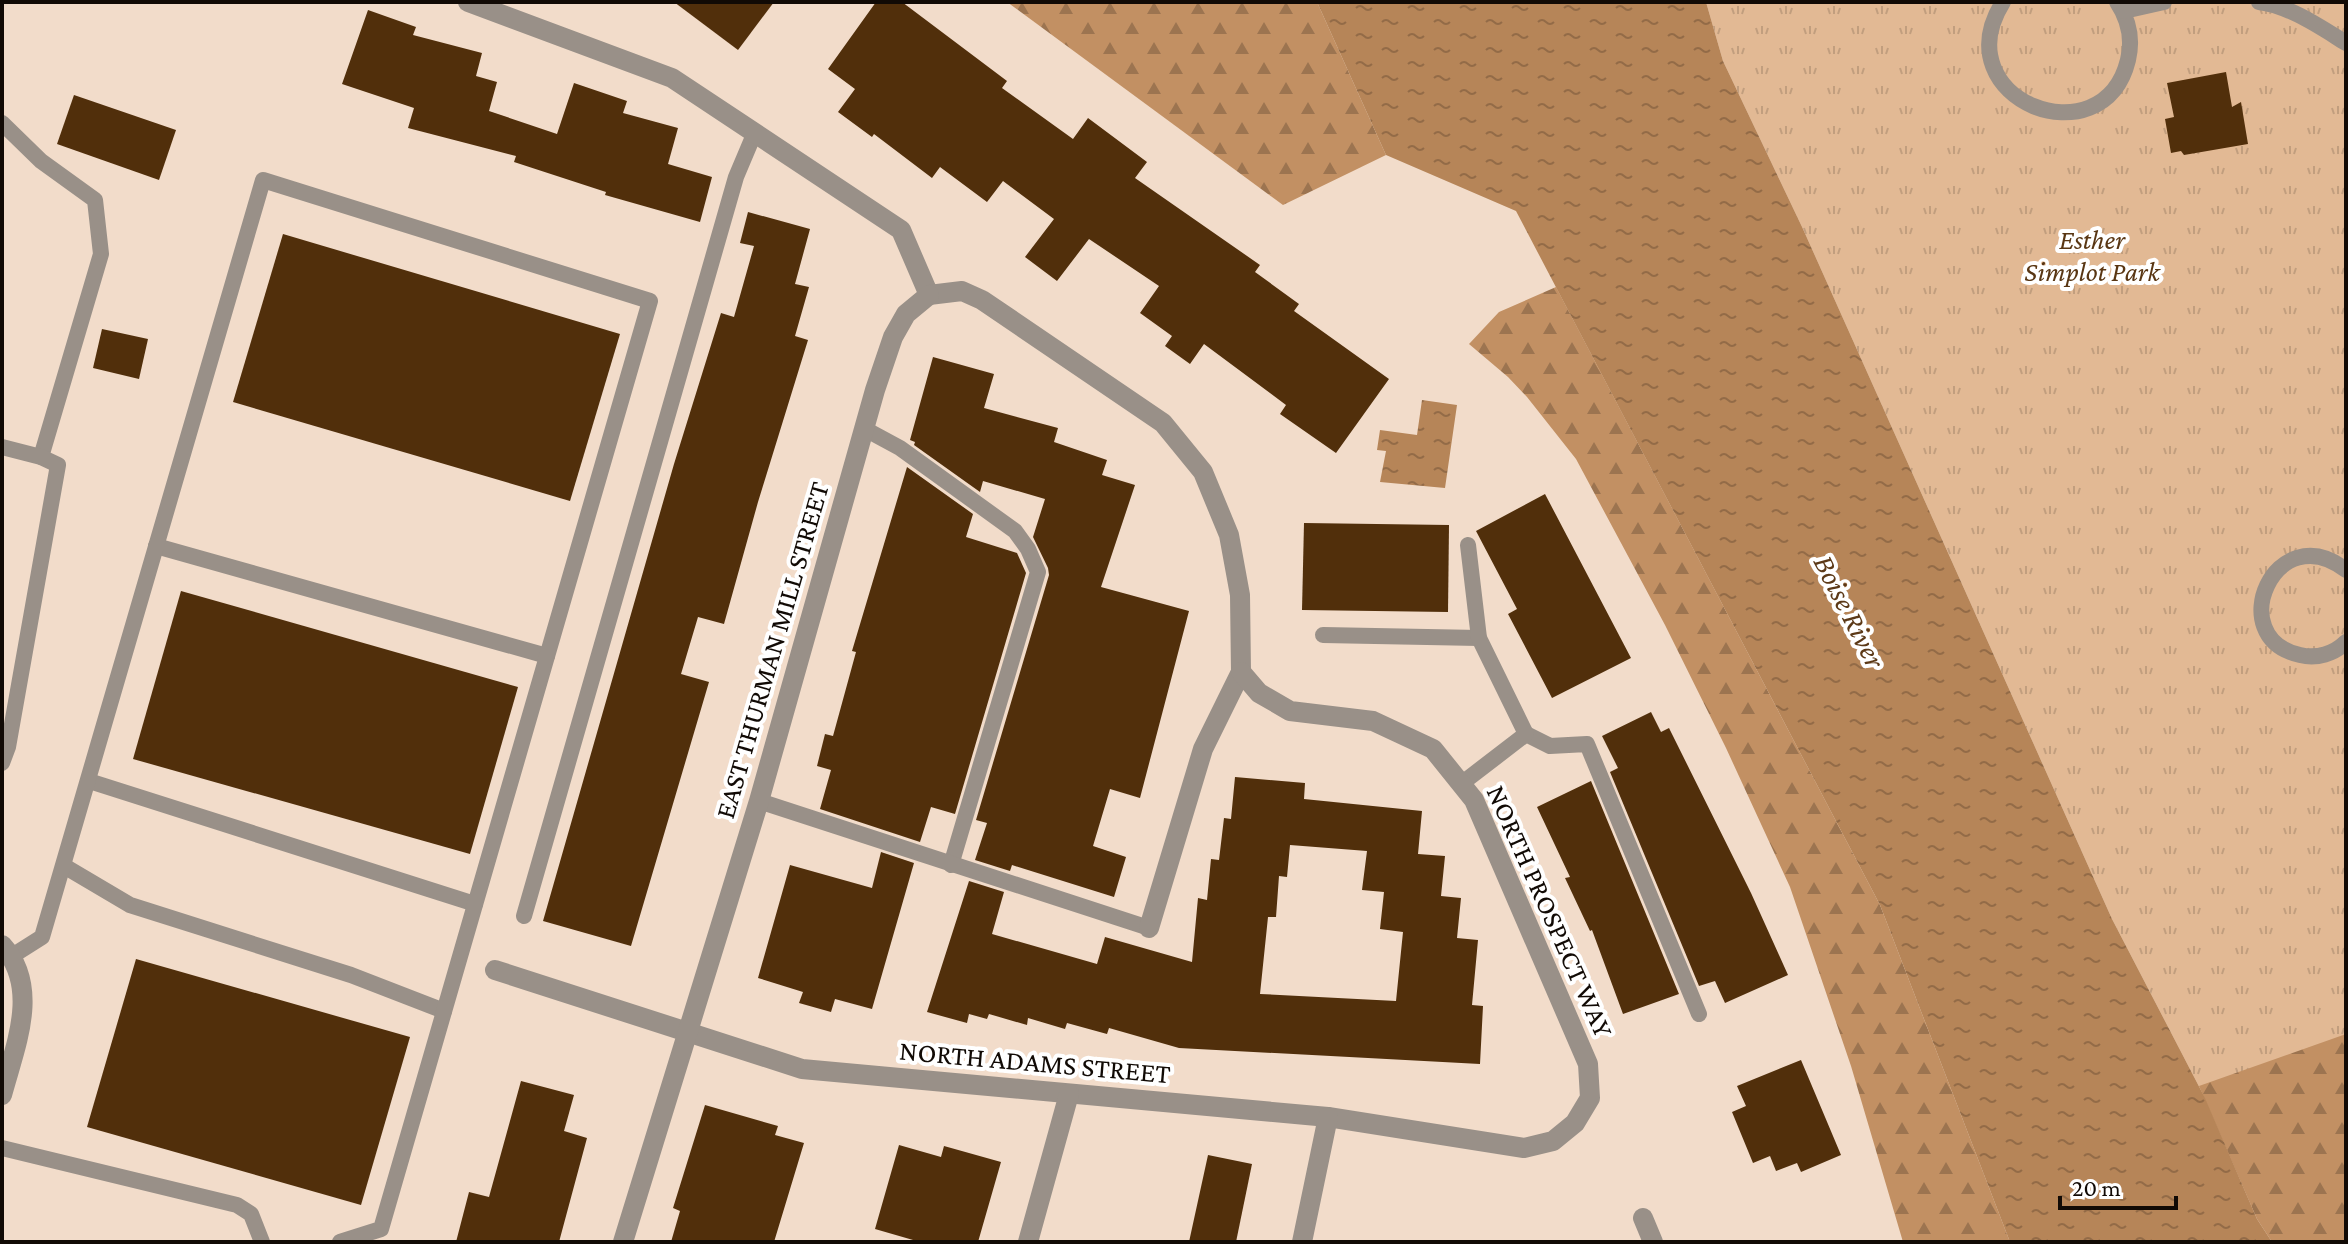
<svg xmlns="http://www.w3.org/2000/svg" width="2348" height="1244" viewBox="0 0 2348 1244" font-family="'Crimson Pro',serif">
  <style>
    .grass { fill: url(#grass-tufts) }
    .forest { fill: url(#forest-firs) }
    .water { fill: url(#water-ripples) }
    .building { fill: #512f0b; fill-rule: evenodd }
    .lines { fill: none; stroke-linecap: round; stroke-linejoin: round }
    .service { stroke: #999088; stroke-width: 16 }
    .minor { stroke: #999088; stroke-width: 20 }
    .tertiary { stroke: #999088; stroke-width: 20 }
    .labels { text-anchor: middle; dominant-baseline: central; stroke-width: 8; stroke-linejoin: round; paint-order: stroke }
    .park-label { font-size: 28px; font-style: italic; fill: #593613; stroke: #fff }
    .street-label { font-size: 28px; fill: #110a05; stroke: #fff }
    .water-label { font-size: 30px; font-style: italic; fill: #5c3917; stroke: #fff }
  </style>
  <defs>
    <pattern id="grass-tufts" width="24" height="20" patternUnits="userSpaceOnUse" patternTransform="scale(2)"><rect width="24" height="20" fill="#e2b994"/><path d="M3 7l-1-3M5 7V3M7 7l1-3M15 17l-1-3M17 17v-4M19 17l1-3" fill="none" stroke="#c19e7e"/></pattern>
    <pattern id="forest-firs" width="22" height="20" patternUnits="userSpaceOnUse" patternTransform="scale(2)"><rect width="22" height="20" fill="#c29063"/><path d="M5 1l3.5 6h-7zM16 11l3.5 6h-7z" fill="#9c7450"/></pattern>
    <pattern id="water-ripples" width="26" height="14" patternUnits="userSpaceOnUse" patternTransform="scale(2)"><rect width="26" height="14" fill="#b68558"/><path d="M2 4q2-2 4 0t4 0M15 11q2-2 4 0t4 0" fill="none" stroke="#936b47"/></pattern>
  </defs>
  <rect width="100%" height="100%" fill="#f2dcca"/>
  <!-- grass -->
  <polygon class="grass" points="1706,2 2346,2 2346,1242 2272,1242 2205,1098 2112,919 1803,229 1723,61"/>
  <!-- forest -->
  <g class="forest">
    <polygon points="1007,2 1317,2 1386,155 1283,205"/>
    <polygon points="1556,287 1880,905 2010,1242 1903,1242 1851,1066 1790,887 1726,748 1665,625 1576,459 1527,397 1508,377 1469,344 1499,312"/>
    <polygon points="2346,1034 2346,1242 2272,1242 2257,1219 2199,1086"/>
  </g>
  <!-- water -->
  <g class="water">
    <polygon points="1317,2 1706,2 1723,61 1803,229 2112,919 2205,1098 2257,1219 2272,1242 2010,1242 1880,905 1516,211 1386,155"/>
    <polygon points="1422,400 1457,405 1445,488 1380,482 1386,451 1377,450 1380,430 1417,435"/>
  </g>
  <!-- building -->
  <g class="building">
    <polygon points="674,2 774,2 738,50"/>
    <polygon points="876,2 902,2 1007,81 1002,88 1073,139 1088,118 1147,162 1135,178 1260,265 1255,272 1299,304 1294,311 1389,379 1336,453 1280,414 1286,405 1204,344 1190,364 1165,346 1172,336 1140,313 1159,286 1089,239 1057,281 1025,257 1054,219 1003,181 987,202 940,167 932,178 874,134 872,137 838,112 855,89 828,69"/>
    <polygon points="368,10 416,27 413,35 482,53 476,76 497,82 489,111 557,134 574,83 627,101 623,113 678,128 668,164 712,177 700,222 605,195 606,192 514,162 516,156 408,128 414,108 342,84"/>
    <polygon points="2226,72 2232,107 2241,102 2248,144 2184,155 2181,151 2171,153 2165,119 2174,117 2167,83"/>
    <polygon points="74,95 176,130 159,180 57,144"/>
    <polygon points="748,212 810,229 795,284 809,287 795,336 808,340 758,502 724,624 698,617 681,674 709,682 631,946 543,921 674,464 721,313 734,317 754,246 740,243"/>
    <polygon points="283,234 620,334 570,501 233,402"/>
    <polygon points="102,329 148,339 139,379 93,368"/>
    <polygon points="933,357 994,374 984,408 1058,428 1054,442 1107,460 1102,475 1135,485 1101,587 1189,611 1140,798 1110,789 1093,846 1126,857 1114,897 1012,865 1010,871 975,860 987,823 976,820 1049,575 1048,568 1033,537 1045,499 983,481 980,492 914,445 915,442 910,440"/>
    <polygon points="907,467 973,514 966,537 1017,553 1026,573 955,814 931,807 920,842 820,809 831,770 817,766 825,734 833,736 856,652 852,651"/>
    <polygon points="1545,494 1631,658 1552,698 1508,614 1517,609 1476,531"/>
    <polygon points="1304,523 1449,525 1448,612 1302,610"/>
    <polygon points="181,591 518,687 470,854 133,759"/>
    <polygon points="1651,712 1661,732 1669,728 1751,893 1788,975 1725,1003 1715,981 1699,986 1610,772 1618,768 1602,736"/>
    <path d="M1235,777L1305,783L1304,799L1422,811L1418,854L1445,856L1441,896L1461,898L1457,938L1478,940L1472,1005L1483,1006L1480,1064L1179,1048L1109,1028L1107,1034L1067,1023L1065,1029L1028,1018L1027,1025L989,1014L987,1019L969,1014L967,1023L927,1012L969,881L1004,892L992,934L1097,964L1105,937L1192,962L1198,898L1207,900L1211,859L1219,860L1224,818L1231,819ZM1290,845L1367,851L1362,890L1384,892L1380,929L1403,932L1396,1001L1260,994L1268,917H1276L1279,876L1287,877Z"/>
    <polygon points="1591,781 1679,994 1623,1014 1592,930 1590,931 1565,878 1570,877 1537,807"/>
    <polygon points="881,852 914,863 872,1009 835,999 831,1012 799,1003 803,992 758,978 790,865 872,888"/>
    <polygon points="136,959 410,1037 361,1205 87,1127"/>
    <polygon points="1801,1060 1841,1155 1801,1172 1797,1163 1776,1171 1770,1156 1753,1163 1732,1112 1746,1106 1737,1086"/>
    <polygon points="521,1081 574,1095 564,1131 587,1138 559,1242 456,1242 469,1192 489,1197"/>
    <polygon points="705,1105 778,1126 775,1135 804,1143 774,1242 671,1242 680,1211 673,1208"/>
    <polygon points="899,1145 941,1157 944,1146 1001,1162 978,1242 920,1242 875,1229"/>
    <polygon points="1208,1155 1252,1164 1236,1242 1189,1242"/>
  </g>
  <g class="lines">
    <!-- service -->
    <g class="service">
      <path d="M2003,2C1942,100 2103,162 2128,60C2133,39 2129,20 2117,2"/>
      <path d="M2259,2C2290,6 2320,27 2346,43"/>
      <polyline points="2124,11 2164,2"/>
      <polyline points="2,123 41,161 95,200 101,254 41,457"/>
      <polyline points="863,428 900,448 1015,531 1028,549 1038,572 951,865"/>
      <polyline points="2,447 41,457 58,465 8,747 2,763"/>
      <polyline points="156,546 547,656"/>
      <path d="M2346,570C2275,515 2222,638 2300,655C2317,659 2334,654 2346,642"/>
      <polyline points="1323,635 1479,638"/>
      <polyline points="1526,734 1550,746 1587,744 1699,1014"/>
      <polyline points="89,781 475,904"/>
      <polyline points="1461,784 1526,734 1479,638 1468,545"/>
      <polyline points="759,801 1149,928"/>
      <polyline points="64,866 130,905 351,975 444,1011"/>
      <polyline points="524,916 736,177 755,132"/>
      <polyline points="12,956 42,937 263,180 650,301 381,1229 340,1242"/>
      <polyline points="2,1148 237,1205 251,1214 262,1242"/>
    </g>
    <!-- minor -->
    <g class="minor">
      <polyline points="468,2 672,78 901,230 929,295"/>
      <polyline points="929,295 962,291 982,300 1163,423 1203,472 1229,535 1240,595 1241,672 1203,749 1149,928"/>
      <polyline points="495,970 802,1069 1328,1117 1524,1148 1553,1141 1575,1123 1590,1098 1588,1064 1474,800 1433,749 1373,721 1290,711 1259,693 1241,672"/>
      <polyline points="1643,1218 1653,1242"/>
      <polyline points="623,1242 759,801 875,390 893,337 906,314 929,295"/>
      <polyline points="1028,1242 1069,1094"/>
      <polyline points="1302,1242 1328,1117"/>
    </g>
    <!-- tertiary -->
    <path class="tertiary" d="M2,945C41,988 15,1046 2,1095"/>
  </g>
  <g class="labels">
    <!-- park labels -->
    <g class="park-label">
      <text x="2092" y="239">Esther<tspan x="2092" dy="32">Simplot Park</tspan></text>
    </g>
    <!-- street labels -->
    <g class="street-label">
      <text transform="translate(772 650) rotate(-74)">EAST THURMAN MILL STREET</text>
      <text transform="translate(1550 911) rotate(66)">NORTH PROSPECT WAY</text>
      <text transform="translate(1035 1062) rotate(5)">NORTH ADAMS STREET</text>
    </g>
    <!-- water labels -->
    <g class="water-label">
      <text transform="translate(1850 611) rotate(63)">Boise River</text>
    </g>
  </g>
  <!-- border -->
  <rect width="2348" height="1244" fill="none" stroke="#110a05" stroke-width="8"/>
  <!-- scale -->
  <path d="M2060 1196v12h116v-12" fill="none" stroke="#110a05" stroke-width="4"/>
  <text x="2072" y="1196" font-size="24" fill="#110a05" stroke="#ffffff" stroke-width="6" paint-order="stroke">20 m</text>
</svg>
